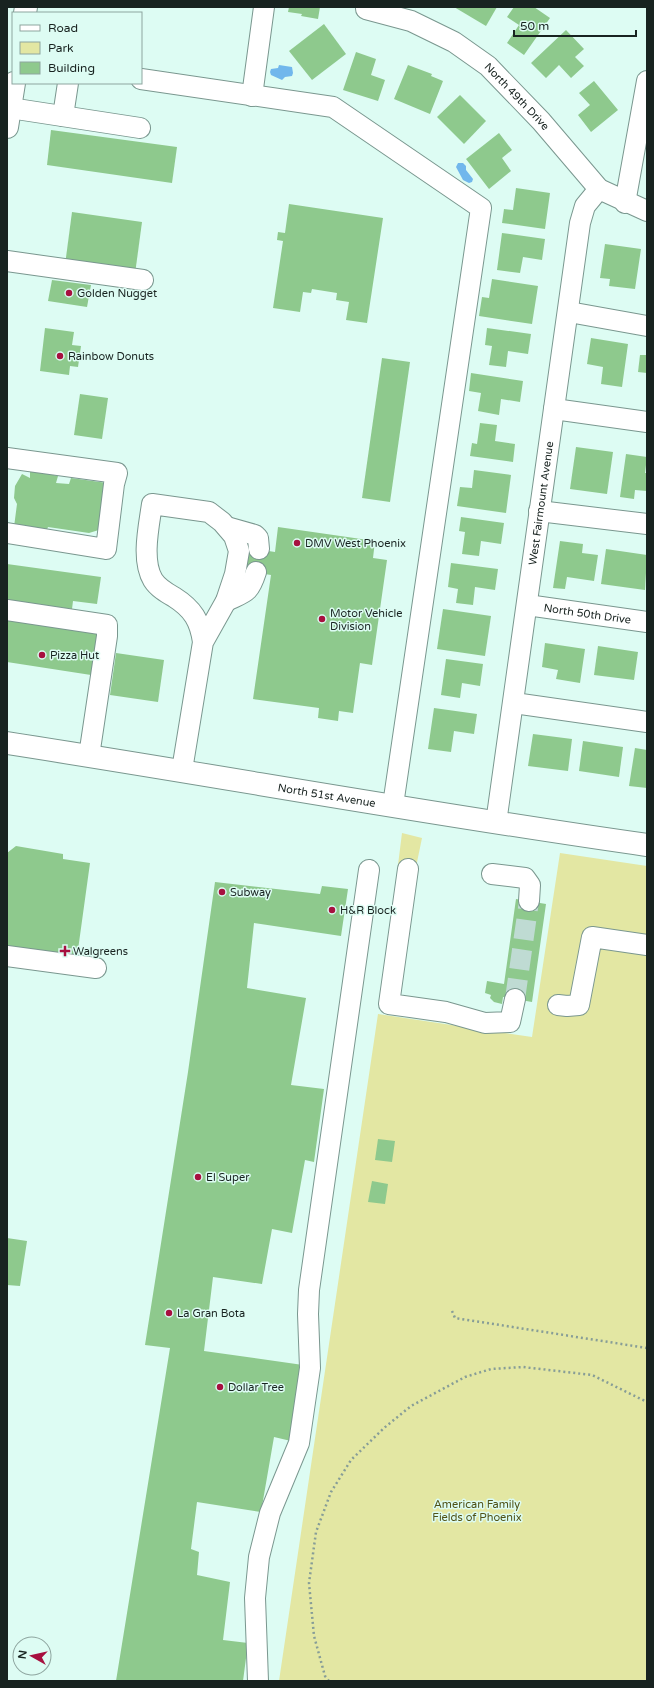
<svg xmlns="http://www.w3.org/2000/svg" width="654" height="1688" viewBox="0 0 654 1688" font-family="'Varela Round',sans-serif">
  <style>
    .green { fill: #e3e7a3 }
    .water { fill: #71b7ec }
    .building { fill: #8ec98d }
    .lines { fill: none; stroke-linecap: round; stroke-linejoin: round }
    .minor-tunnel { stroke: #bfdbd3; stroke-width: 20; stroke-dasharray: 20 10; stroke-linecap: butt }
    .minor-casing { stroke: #7a978f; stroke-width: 22 }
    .major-casing { stroke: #7a978f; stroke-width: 24 }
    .path { stroke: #879d97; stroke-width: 2.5; stroke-dasharray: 2 3; stroke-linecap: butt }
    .minor { stroke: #fff; stroke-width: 20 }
    .major { stroke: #fff; stroke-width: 22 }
    .poi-dot { fill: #a7103f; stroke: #ddfcf3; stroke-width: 1.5 }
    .labels { text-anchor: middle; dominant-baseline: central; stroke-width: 3; stroke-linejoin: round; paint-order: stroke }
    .street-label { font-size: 11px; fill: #182320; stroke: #ddfcf3 }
    .poi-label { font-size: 11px; fill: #182320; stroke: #ddfcf3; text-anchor: start }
    .park-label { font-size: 11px; fill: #505215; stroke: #ddfcf3 }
  </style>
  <rect width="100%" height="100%" fill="#ddfcf3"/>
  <!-- green -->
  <g class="green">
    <polygon points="402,833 422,838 416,867 398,865"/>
    <polygon points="560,853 647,866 647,1681 279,1681 378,1014 532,1037"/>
  </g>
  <!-- water -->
  <g class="water">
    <polygon points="279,65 292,67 293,73 292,76 285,77 282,80 271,75 270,72 271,69 278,68"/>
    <polygon points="458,163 463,163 466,166 466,170 473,179 472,182 469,183 463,180 456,167"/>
  </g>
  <!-- building -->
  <g class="building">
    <polygon points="289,7 320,7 318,19 301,16 302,14 288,12"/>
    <polygon points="454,7 497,7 486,26"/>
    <polygon points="514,7 534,7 550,18 524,55 507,43 519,25 507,17"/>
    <polygon points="324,24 346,54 312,80 289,51"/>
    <polygon points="566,30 584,49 575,57 584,66 571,78 559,65 546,78 531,63"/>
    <polygon points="356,52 376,59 371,75 385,80 378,101 343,90"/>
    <polygon points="408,65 432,74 431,76 443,81 430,114 394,99"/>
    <polygon points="594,81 618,110 591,132 578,115 590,105 579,93"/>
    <polygon points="460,95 486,121 464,144 437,117"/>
    <polygon points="51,130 177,147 172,183 47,165"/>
    <polygon points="499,133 512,150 502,158 511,171 489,189 466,159"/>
    <polygon points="516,188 550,193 545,229 502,223 504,209 513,210"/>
    <polygon points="289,204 383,218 367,323 346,320 349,302 336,300 337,293 312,289 311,293 303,292 300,312 273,308 283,241 277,240 278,232 285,233"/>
    <polygon points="72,212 142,222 135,274 65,265"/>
    <polygon points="502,233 545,239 542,260 523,257 520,273 497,270"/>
    <polygon points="605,244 641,249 635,289 609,286 610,279 600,278"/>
    <polygon points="492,279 538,286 532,324 479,316 482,297 489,298"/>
    <polygon points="52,280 91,285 87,307 48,301"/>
    <polygon points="45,328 74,332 72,345 81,346 78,367 70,366 69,375 40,371"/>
    <polygon points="487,328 531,334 528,354 508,351 506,367 489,365 492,346 485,345"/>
    <polygon points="591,338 628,344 622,387 601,384 603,367 587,364"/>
    <polygon points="640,355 647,355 647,373 638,372"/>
    <polygon points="382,358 410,362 390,502 362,498"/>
    <polygon points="471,373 523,381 520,402 501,399 499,415 478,411 481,393 469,391"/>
    <polygon points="80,394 108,398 102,439 74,435"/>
    <polygon points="480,423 497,425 495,441 515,444 513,462 470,456 472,443 477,444"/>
    <polygon points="576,447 613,452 607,494 570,489"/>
    <polygon points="626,454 647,457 645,473 647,473 647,491 635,490 634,499 620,497"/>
    <polygon points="30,470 58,476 56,483 69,484 71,478 107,483 102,529 89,533 48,527 46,532 14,527 17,504 14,498 15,486 22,474 30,478"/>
    <polygon points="474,470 511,475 506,513 457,506 460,487 472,488"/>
    <polygon points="461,517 504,523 501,544 481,541 479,556 462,554 465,532 459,531"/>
    <polygon points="278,527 375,541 373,558 387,560 372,665 360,663 353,713 339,711 338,721 318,718 319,708 253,699 271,575 240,570 243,547 275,552"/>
    <polygon points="560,541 583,544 582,553 598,555 594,581 567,577 565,589 553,588"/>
    <polygon points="606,549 647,555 645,590 601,584"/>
    <polygon points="451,563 498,569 495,590 475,587 473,605 456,603 458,589 448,587"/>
    <polygon points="7,564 101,577 97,604 73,601 72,609 7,600"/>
    <polygon points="443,609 491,616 485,656 437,649"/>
    <polygon points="7,618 98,632 91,675 7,662"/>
    <polygon points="545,643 585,649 580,683 556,679 558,670 542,667"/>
    <polygon points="598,646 638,652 634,680 594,675"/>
    <polygon points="116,653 164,660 158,702 110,695"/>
    <polygon points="446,659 483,664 480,686 462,683 460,698 441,695"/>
    <polygon points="434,708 477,714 474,734 454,731 451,752 428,749"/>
    <polygon points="533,734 572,739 568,771 528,766"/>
    <polygon points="583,741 623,747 619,777 579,771"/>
    <polygon points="635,748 647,750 647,788 629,786"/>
    <polygon points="16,846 63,854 63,859 90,863 77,957 7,946 7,853"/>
    <polygon points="215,882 320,894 322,886 348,889 341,936 254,923 247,988 306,998 291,1085 324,1089 314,1162 305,1160 292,1233 272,1229 262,1284 213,1277 204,1351 303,1365 291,1441 274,1437 261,1512 197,1502 191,1549 199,1552 197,1575 230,1582 223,1640 248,1643 243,1681 116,1681 170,1348 145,1345 188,1072"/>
    <polygon points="516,899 546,904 532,1002 503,997 502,1004 494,1002 490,998 491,995 485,993 487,981 504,984"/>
    <polygon points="378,1139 395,1141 392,1162 375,1160"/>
    <polygon points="372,1181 388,1184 385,1204 368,1202"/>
    <polygon points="7,1238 27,1241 20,1286 7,1285"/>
  </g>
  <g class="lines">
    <!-- minor-tunnel -->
    <polyline class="minor-tunnel" points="515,999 529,901"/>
    <!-- minor casing -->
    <g class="minor-casing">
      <g id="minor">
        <path id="s1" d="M366,7V9L411,21L454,42L488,66L541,121L599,189L647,211"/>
        <polyline points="141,79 333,107 481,208 393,805"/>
        <polyline points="252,96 264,7"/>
        <polyline points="10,108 140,128"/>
        <polyline points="63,116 68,83"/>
        <polyline points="625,203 647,81"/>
        <polyline points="7,261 143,280"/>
        <polyline points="569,312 647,326"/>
        <polyline points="554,409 647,422"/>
        <polyline points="7,458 117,473 114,484 106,549 7,533"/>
        <polyline points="539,511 647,524"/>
        <polyline points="227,527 255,535 258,538 259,549"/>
        <path d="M226,601C245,592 249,594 256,572"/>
        <path id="s2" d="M527,605L647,622"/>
        <polyline points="7,610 107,625 107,636 89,756"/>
        <polyline points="514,703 647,722"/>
        <path d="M182,770L203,642C200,621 193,609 174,597C167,593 158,588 153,580C141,560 149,526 152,504L209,512L222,522L234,536L239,551L235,574L226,601L203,642"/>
        <path id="s3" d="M496,823L580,223L585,206L599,189"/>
        <polyline points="408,869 389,1004 446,1012 485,1023 510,1022 515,999"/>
        <polyline points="492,874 525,878 530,885 529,901"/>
        <polyline points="7,956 96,968"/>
        <polyline points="558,1005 567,1006 579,1005 592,937 647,945"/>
        <polyline points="258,1681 255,1598 259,1557 270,1513 299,1443 310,1368 308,1314 309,1290 369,870"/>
      </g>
    </g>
    <!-- major casing -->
    <g class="major-casing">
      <g id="major">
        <polyline points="25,13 26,7"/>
        <polyline points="7,127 14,83"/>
        <path id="s4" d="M7,743C220,776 433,815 647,845"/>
      </g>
    </g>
    <!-- path -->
    <g class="path">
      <polyline points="452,1311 455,1318 647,1348"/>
      <polyline points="329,1681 325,1676 314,1636 309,1583 316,1532 331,1492 351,1460 384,1428 411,1406 465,1377 491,1369 523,1367 592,1375 647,1402"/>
    </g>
    <!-- minor -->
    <use href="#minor" class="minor"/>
    <!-- major -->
    <use href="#major" class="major"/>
  </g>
  <!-- markers -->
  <g class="poi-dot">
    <circle cx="69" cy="293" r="4"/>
    <circle cx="60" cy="356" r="4"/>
    <circle cx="297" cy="543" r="4"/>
    <circle cx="322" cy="619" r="4"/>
    <circle cx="42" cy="655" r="4"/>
    <circle cx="222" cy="892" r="4"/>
    <circle cx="332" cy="910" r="4"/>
    <path d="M63 945h4v4h4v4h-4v4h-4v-4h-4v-4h4z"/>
    <circle cx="198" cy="1177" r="4"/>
    <circle cx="169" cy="1313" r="4"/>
    <circle cx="220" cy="1387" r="4"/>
  </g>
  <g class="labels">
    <!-- street labels -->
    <g class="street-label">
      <text stroke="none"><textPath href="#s1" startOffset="180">North 49th Drive</textPath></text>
      <text stroke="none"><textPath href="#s3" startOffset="323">West Fairmount Avenue</textPath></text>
      <text stroke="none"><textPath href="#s2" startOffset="61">North 50th Drive</textPath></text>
      <text stroke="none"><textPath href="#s4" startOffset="324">North 51st Avenue</textPath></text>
    </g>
    <!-- poi labels -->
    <g class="poi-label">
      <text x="77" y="293">Golden Nugget</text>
      <text x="68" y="356">Rainbow Donuts</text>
      <text x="305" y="543">DMV West Phoenix</text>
      <text x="330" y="613">Motor Vehicle<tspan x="330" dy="13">Division</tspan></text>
      <text x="50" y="655">Pizza Hut</text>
      <text x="230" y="892">Subway</text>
      <text x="340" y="910">H&amp;R Block</text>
      <text x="73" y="951">Walgreens</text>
      <text x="206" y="1177">El Super</text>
      <text x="177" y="1313">La Gran Bota</text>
      <text x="228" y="1387">Dollar Tree</text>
    </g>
    <!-- park labels -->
    <g class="park-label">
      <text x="477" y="1504">American Family<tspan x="477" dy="13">Fields of Phoenix</tspan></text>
    </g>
  </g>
  <!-- border -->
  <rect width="654" height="1688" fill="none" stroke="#182320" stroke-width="16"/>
  <!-- legend -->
  <rect x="12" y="12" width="130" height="72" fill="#ddfcf3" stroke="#8ea59f"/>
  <rect x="20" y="25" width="20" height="6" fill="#ffffff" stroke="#8ea59f"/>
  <text x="48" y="32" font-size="12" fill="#182320">Road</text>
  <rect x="20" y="42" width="20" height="12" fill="#e3e7a3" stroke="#8ea59f"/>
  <text x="48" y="52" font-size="12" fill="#182320">Park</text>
  <rect x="20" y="62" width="20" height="12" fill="#8ec98d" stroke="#8ea59f"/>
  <text x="48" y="72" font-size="12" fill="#182320">Building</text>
  <!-- north arrow -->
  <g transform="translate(32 1656) rotate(278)"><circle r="19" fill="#ddfcf3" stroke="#8ea59f"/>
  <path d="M0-3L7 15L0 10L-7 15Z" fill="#a7103f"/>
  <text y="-6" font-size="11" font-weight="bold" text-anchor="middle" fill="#182320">N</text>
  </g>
  <!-- scale -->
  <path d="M514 30v6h122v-6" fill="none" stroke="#182320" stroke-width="2"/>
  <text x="520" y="30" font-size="12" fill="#182320" stroke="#ddfcf3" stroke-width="3" paint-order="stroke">50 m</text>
</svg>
